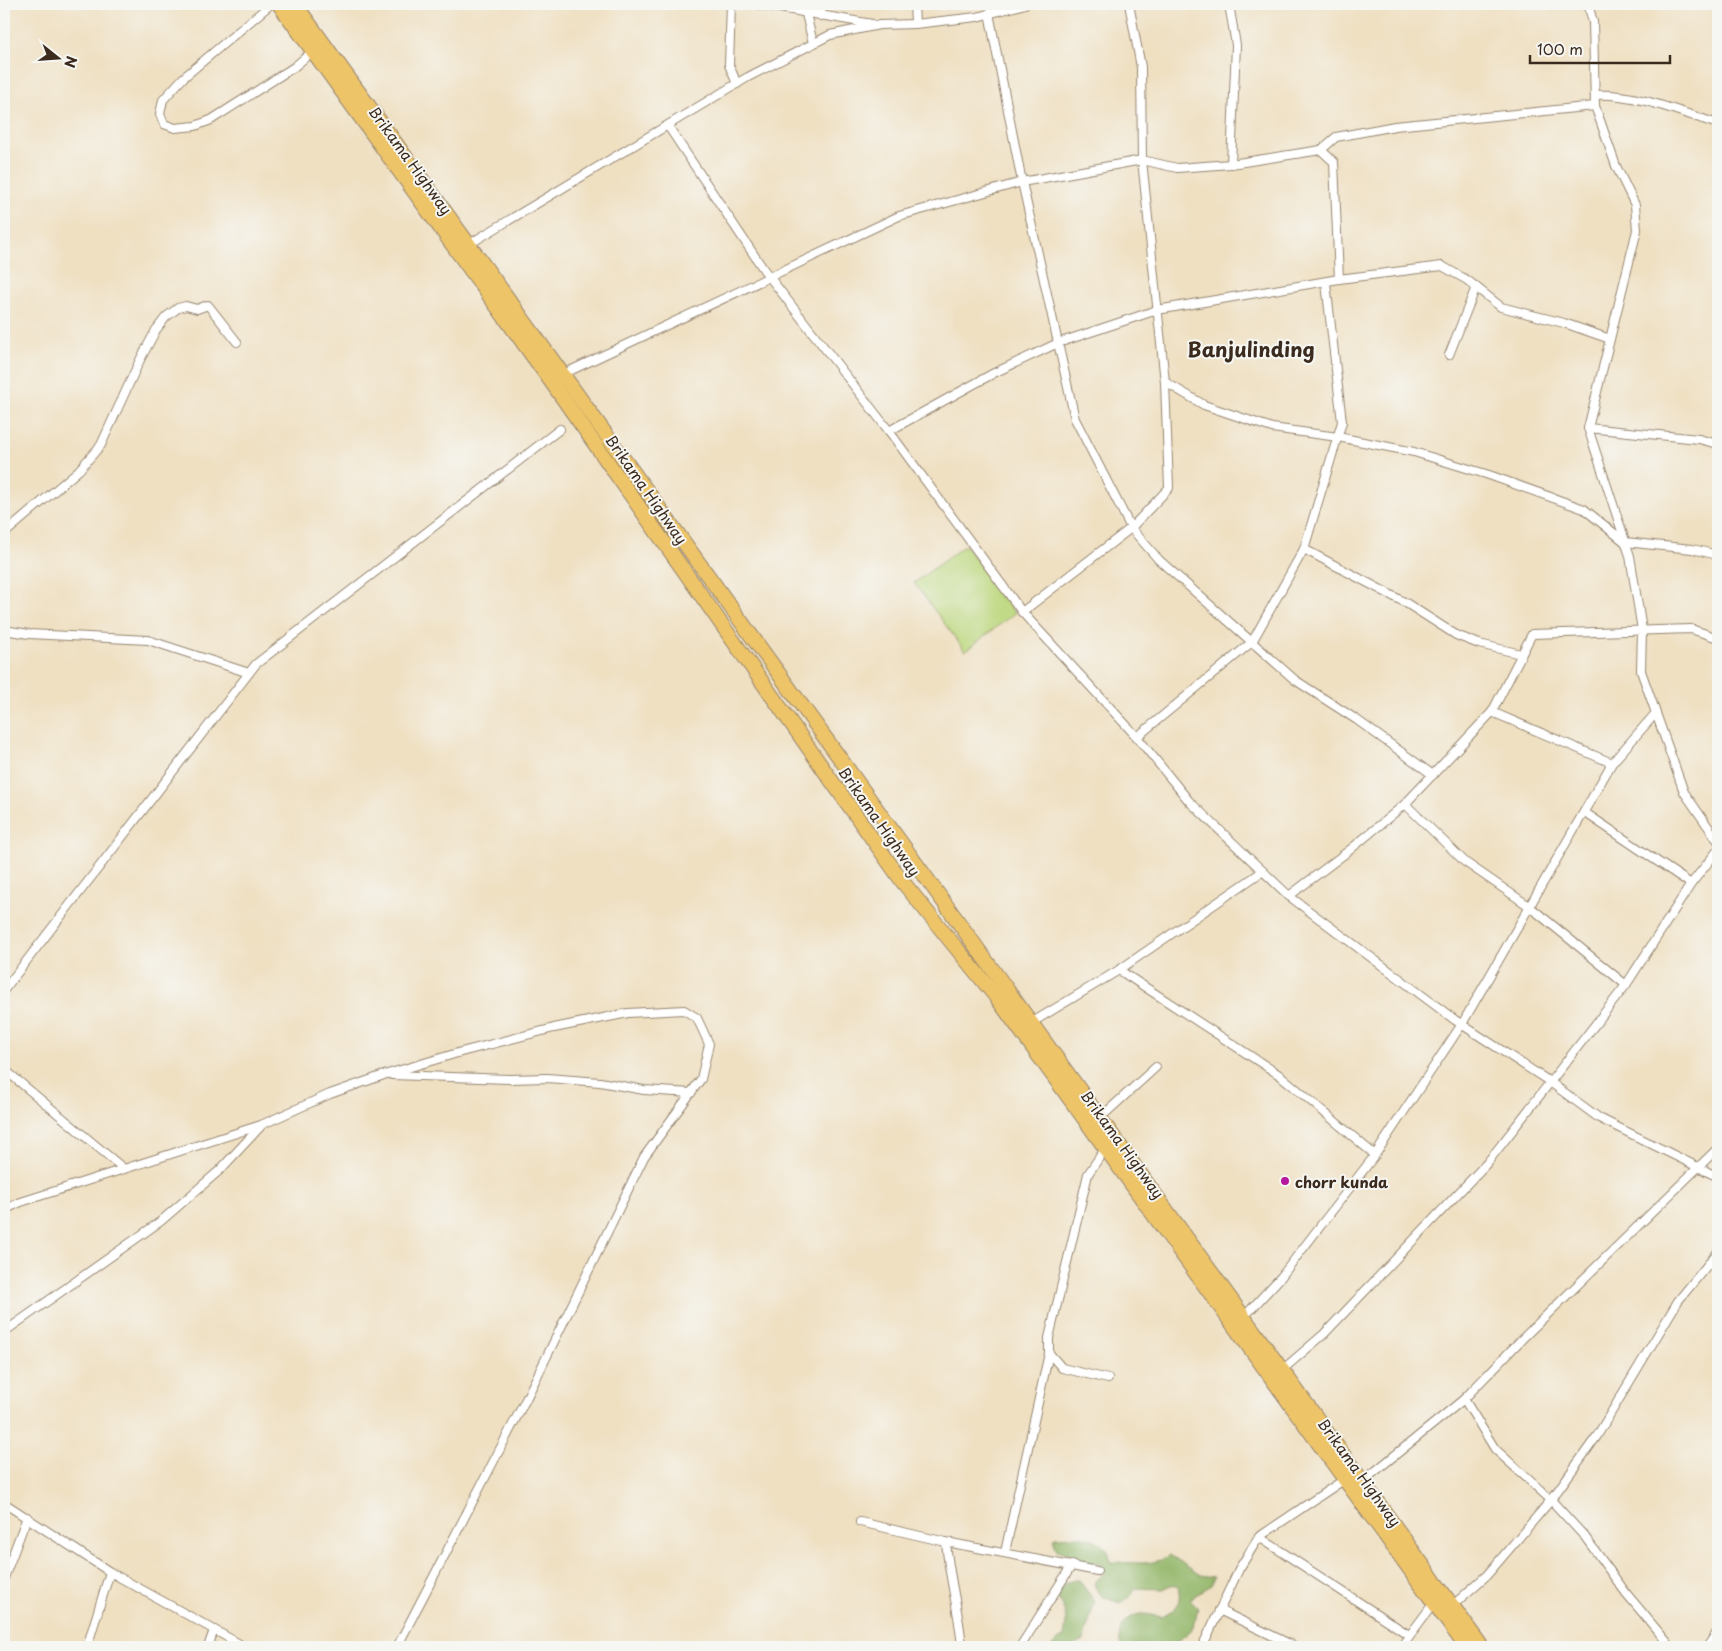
<svg xmlns="http://www.w3.org/2000/svg" width="1722" height="1651" viewBox="0 0 1722 1651" font-family="'Playpen Sans',sans-serif">
  <style>
    .green { fill: #bcd77d; stroke: #7c804e }
    .forest { fill: #95b86c; stroke: #687145 }
    .lines { fill: none; stroke-linecap: round; stroke-linejoin: round }
    .street-casing { stroke: #958570; stroke-width: 10 }
    .highway-casing { stroke: #958570; stroke-width: 16 }
    .street { stroke: #fff; stroke-width: 8 }
    .highway { stroke: #eec469; stroke-width: 14 }
    .poi-dot { fill: #b5179e; stroke: #f6f6f2; stroke-width: 2 }
    .labels { text-anchor: middle; dominant-baseline: central; stroke-width: 4; stroke-linejoin: round; paint-order: stroke }
    .street-label { font-size: 15px; fill: #3b2a1e; stroke: #f6f6f2 }
    .poi-label { font-size: 15px; font-weight: bold; fill: #3b2a1e; stroke: #f6f6f2; text-anchor: start }
    .district-label { font-size: 20px; font-weight: bold; fill: #3b2a1e; stroke: #f6f6f2 }
  </style>
  <rect width="100%" height="100%" fill="#f6f6f2"/>
  <filter id="ink" filterUnits="userSpaceOnUse"><feTurbulence type="fractalNoise" baseFrequency=".02" numOctaves="2"/><feDisplacementMap in="SourceGraphic" scale="10" xChannelSelector="R" yChannelSelector="G"/><feConvolveMatrix kernelMatrix="1 2 1 2 8 2 1 2 1" color-interpolation-filters="sRGB"/></filter>
  <filter id="wash" filterUnits="userSpaceOnUse"><feTurbulence type="fractalNoise" baseFrequency=".0096" numOctaves="4" result="noise"/><feDisplacementMap in="SourceGraphic" scale="20" xChannelSelector="R" yChannelSelector="G"/><feGaussianBlur stdDeviation="1.12" result="paint"/><feColorMatrix in="noise" values="0 0 0 0 0 0 0 0 0 0 0 0 0 0 0 0 0 1.4 0 .05"/><feComposite in="paint" operator="in"/></filter>
  <g filter="url(#wash)">
    <rect width="100%" height="100%" fill="#efe0c2"/>
    <!-- green -->
    <polygon class="green" points="965,545 1015,613 965,651 914,583"/>
    <!-- forest -->
    <g class="forest">
      <path d="M1078,1536L1096,1540L1108,1551L1111,1562C1129,1562 1155,1567 1170,1555L1200,1575L1214,1577L1211,1585L1190,1599L1198,1607L1194,1628L1174,1644V1647H1122C1114,1634 1126,1614 1142,1614C1148,1614 1156,1616 1162,1617C1177,1609 1182,1604 1178,1587L1174,1584L1163,1589L1135,1588L1130,1597L1120,1603C1108,1599 1097,1597 1094,1583L1105,1572C1101,1559 1087,1563 1076,1562L1071,1554L1057,1550L1054,1542L1055,1537Z"/>
      <path d="M1074,1580H1079L1095,1602L1083,1641L1070,1647H1050L1064,1637C1065,1630 1067,1621 1065,1613C1060,1599 1053,1600 1065,1583Z"/>
    </g>
  </g>
  <g filter="url(#ink)">
    <g class="lines">
      <!-- street casing -->
      <g class="street-casing">
        <g id="street">
          <polyline points="271,4 183,78 163,100 160,114 164,124 175,128 195,126 211,120 294,67 313,51"/>
          <polyline points="731,4 729,65 737,84"/>
          <polyline points="756,4 872,24"/>
          <polyline points="914,4 915,24"/>
          <polyline points="1229,4 1236,45 1231,164"/>
          <polyline points="1588,4 1593,22 1595,106 1616,166 1635,205 1637,230 1588,428 1630,556 1642,630 1641,671 1684,792 1718,841"/>
          <polyline points="4,6 6,4"/>
          <polyline points="989,13 1022,182 1075,419 1131,528 1159,560 1295,680 1357,720 1433,775"/>
          <polyline points="806,14 813,43"/>
          <polyline points="821,16 822,4"/>
          <path d="M1595,95C1637,93 1679,112 1718,124"/>
          <polyline points="668,126 764,270 889,431 1022,612 1137,737 1189,801 1289,896 1455,1020 1550,1082 1599,1118 1718,1177"/>
          <polyline points="1321,150 1334,162 1339,279"/>
          <polyline points="466,246 748,77 830,35 879,25 915,24 977,17 1025,4"/>
          <polyline points="1449,355 1476,287"/>
          <polyline points="561,375 899,216 1022,182 1142,160 1177,168 1231,164 1321,150 1336,137 1395,126 1595,106"/>
          <polyline points="1165,382 1204,405 1272,428 1338,437 1414,452 1489,475 1584,509 1625,542 1692,549 1718,555"/>
          <polyline points="1588,428 1699,439 1718,444"/>
          <polyline points="889,431 994,373 1058,343 1157,310 1339,279 1442,266 1467,280 1501,307 1564,323 1610,339"/>
          <polyline points="4,534 79,470 101,445 140,360 156,330 166,317 178,308 186,306 197,309 208,305 237,342"/>
          <polyline points="1304,549 1406,603 1456,635 1479,644 1521,654"/>
          <polyline points="1022,612 1131,528 1169,488 1165,382 1142,160 1141,67 1129,4"/>
          <polyline points="4,630 29,634 148,640 249,673"/>
          <polyline points="1492,712 1612,763"/>
          <polyline points="1137,737 1252,642 1304,549 1342,422 1326,283"/>
          <polyline points="1405,804 1465,862 1529,906 1626,985"/>
          <polyline points="1584,812 1691,884"/>
          <polyline points="1289,896 1351,849 1405,804 1492,712 1532,634 1691,629 1718,638"/>
          <polyline points="1119,970 1281,1076 1375,1155"/>
          <polyline points="4,990 256,664 560,429"/>
          <polyline points="1031,1023 1119,970 1263,871"/>
          <polyline points="4,1069 124,1169"/>
          <polyline points="392,1075 509,1079 547,1078 600,1082 644,1090 691,1093"/>
          <polyline points="1099,1119 1156,1067"/>
          <polyline points="1107,1146 1088,1174 1049,1338 1049,1353 1062,1368 1108,1379"/>
          <polyline points="4,1210 21,1202 261,1125 330,1094 384,1075 461,1052 554,1028 628,1013 684,1010 697,1018 709,1044 701,1079 644,1157 526,1399 397,1647"/>
          <polyline points="1243,1318 1281,1277 1375,1155 1462,1024 1612,763 1655,714"/>
          <polyline points="4,1332 161,1221 220,1170 260,1127"/>
          <polyline points="1281,1371 1324,1334 1487,1163 1626,985 1691,884 1718,850"/>
          <polyline points="1464,1399 1495,1449 1551,1500 1585,1537 1626,1593 1671,1647"/>
          <polyline points="1362,1482 1464,1399 1523,1338 1718,1148"/>
          <polyline points="4,1503 110,1572 245,1647"/>
          <polyline points="860,1522 946,1542 1097,1571"/>
          <polyline points="1259,1537 1409,1635"/>
          <path d="M946,1542C949,1577 959,1611 962,1647"/>
          <polyline points="1005,1552 1049,1353"/>
          <polyline points="4,1578 27,1517"/>
          <polyline points="1452,1606 1487,1575 1551,1500 1597,1436 1678,1301 1718,1252"/>
          <polyline points="1219,1610 1296,1647"/>
          <polyline points="87,1647 110,1572"/>
          <polyline points="208,1647 214,1630"/>
          <polyline points="1020,1647 1072,1565"/>
          <polyline points="1202,1647 1239,1569 1259,1537 1345,1479"/>
          <polyline points="1401,1647 1436,1600"/>
          <polyline points="1707,1647 1718,1631"/>
        </g>
      </g>
      <!-- highway casing -->
      <g class="highway-casing">
        <g id="highway">
          <polyline points="279,4 550,380 902,881 997,998 1466,1647"/>
          <polyline points="295,4 1482,1647"/>
        </g>
      </g>
      <!-- street -->
      <use href="#street" class="street"/>
      <!-- highway -->
      <use href="#highway" class="highway"/>
    </g>
  </g>
  <!-- markers -->
  <circle class="poi-dot" cx="1285" cy="1181" r="5"/>
  <g class="labels">
    <!-- street labels -->
    <g class="street-label">
      <text transform="translate(411 160) rotate(54)">Brikama Highway</text>
      <text transform="translate(647 489) rotate(55)">Brikama Highway</text>
      <text transform="translate(880 821) rotate(55)">Brikama Highway</text>
      <text transform="translate(1123 1144) rotate(54)">Brikama Highway</text>
      <text transform="translate(1360 1472) rotate(54)">Brikama Highway</text>
    </g>
    <!-- poi labels -->
    <g class="poi-label">
      <text x="1295" y="1181">chorr kunda</text>
    </g>
    <!-- district labels -->
    <g class="district-label">
      <text x="1251" y="349">Banjulinding</text>
    </g>
  </g>
  <!-- margin -->
  <rect width="1722" height="1651" fill="none" stroke="#f6f6f2" stroke-width="20"/>
  <!-- north arrow -->
  <g transform="translate(58 58) rotate(107)" stroke="#f6f6f2" stroke-width="4" paint-order="stroke">
  <path d="M0-4L9 19L0 12L-9 19Z" fill="#3b2a1e"/>
  <text y="-8" font-size="14" font-weight="bold" text-anchor="middle" fill="#3b2a1e">N</text>
  </g>
  <!-- scale -->
  <path d="M1530 55v8h140v-8" fill="none" stroke="#3b2a1e" stroke-width="2.5"/>
  <text x="1537" y="55" font-size="15" fill="#3b2a1e" stroke="#f6f6f2" stroke-width="4" paint-order="stroke">100 m</text>
</svg>
